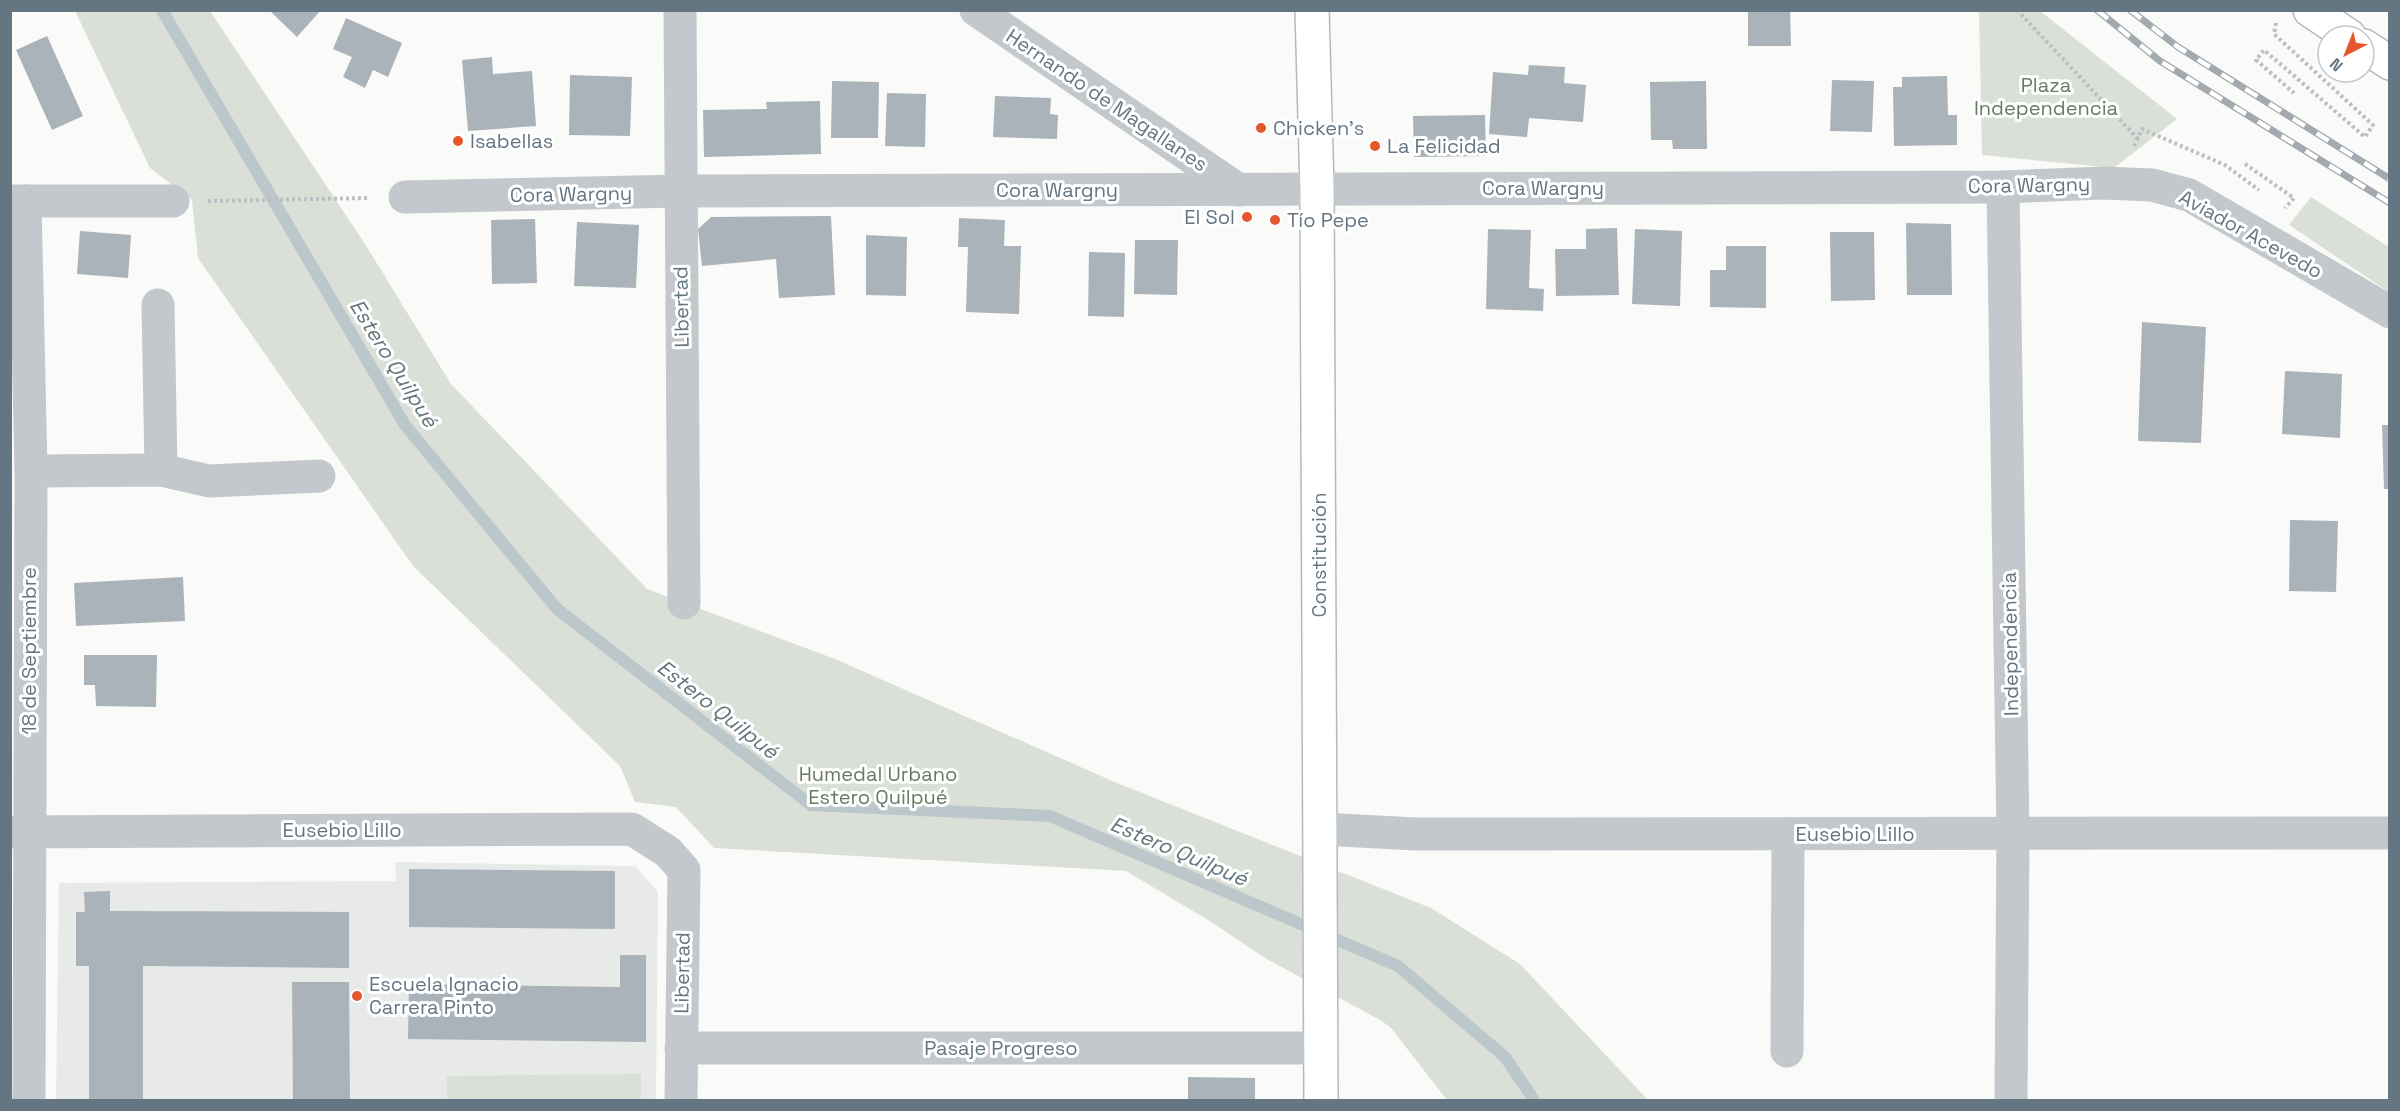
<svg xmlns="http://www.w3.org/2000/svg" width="2400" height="1111" viewBox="0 0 2400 1111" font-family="'Space Grotesk',sans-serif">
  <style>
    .built { fill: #e8e9e9 }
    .green { fill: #dadfd7 }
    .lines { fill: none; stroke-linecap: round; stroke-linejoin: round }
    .stream { stroke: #bbc7cb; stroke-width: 12 }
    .building { fill: #aab3b9 }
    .secondary-casing { stroke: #b3babf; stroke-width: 36 }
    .path { stroke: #bbbfc2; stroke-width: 4; stroke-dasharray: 3 3; stroke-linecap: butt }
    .street { stroke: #c3c8cc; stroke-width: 33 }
    .secondary { stroke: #fff; stroke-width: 33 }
    .rail-casing { stroke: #a2aab0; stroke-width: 7 }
    .rail { stroke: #fff; stroke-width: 4.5; stroke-dasharray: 14; stroke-linecap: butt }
    .poi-dot { fill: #e4572e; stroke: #fff; stroke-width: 2 }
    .labels { text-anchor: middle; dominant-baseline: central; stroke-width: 6; stroke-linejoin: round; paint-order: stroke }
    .park-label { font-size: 20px; fill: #687a64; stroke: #fff }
    .street-label { font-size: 20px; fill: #657683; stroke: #fff }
    .poi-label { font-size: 20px; fill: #657683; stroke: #fff; text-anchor: start }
    .water-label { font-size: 21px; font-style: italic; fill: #60757c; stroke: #fff }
  </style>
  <rect width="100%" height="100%" fill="#fafaf8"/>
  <!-- built -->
  <polygon class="built" points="395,862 635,866 658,892 656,1100 56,1100 59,883 396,881"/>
  <!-- green -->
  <g class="green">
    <polygon points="75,11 210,11 365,244 451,384 647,589 835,659 1117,783 1431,908 1520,964 1648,1100 1447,1100 1391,1028 1382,1021 1265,958 1213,923 1126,871 714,848 676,807 635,802 620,766 413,566 198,258 192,200 150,168"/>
    <polygon points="1979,11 2040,11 2177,119 2114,168 1982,155"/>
    <polygon points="2311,197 2389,247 2389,292 2289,225"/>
    <polygon points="641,1074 641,1100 447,1100 447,1076"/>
  </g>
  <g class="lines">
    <!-- stream -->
    <polyline class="stream" points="162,10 405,425 557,609 811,805 1050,816 1398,966 1505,1057 1534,1100"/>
  </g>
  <!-- building -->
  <g class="building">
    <polygon points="269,10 321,10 297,37"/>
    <polygon points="1748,10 1790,10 1791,46 1748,46"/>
    <polygon points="346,18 402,43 388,77 373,70 365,88 343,77 352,57 333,49"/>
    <polygon points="47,36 83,116 52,130 16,50"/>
    <polygon points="492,57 493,74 532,71 536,126 468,131 462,60"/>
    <polygon points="1529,65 1565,67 1564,83 1586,85 1583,122 1529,118 1527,137 1489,134 1493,72 1528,75"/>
    <polygon points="570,75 632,77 630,136 569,135"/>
    <polygon points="1947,76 1948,115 1957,115 1957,145 1894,146 1893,87 1902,87 1902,77"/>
    <polygon points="1832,80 1874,81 1872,132 1830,131"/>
    <polygon points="832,81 879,82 878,138 831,138"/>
    <polygon points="1706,81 1707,149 1673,149 1672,140 1651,140 1650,82"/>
    <polygon points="887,93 926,94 925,147 885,146"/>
    <polygon points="995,96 1051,98 1050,114 1058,115 1057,139 993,137"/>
    <polygon points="820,101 821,154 704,157 703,110 767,109 766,102"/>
    <polygon points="1485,115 1486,156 1414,157 1413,116"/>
    <polygon points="831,216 835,295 779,298 776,259 702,266 698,229 711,217"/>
    <polygon points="959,218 1005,220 1004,246 1021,246 1019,314 966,312 968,247 958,247"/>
    <polygon points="535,219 537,283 492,284 491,220"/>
    <polygon points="577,222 639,225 636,288 574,286"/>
    <polygon points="1906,223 1951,224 1952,295 1907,295"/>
    <polygon points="1617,228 1619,295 1556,296 1555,249 1586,249 1586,229"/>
    <polygon points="1488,229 1531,230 1529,288 1544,289 1543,311 1486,309"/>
    <polygon points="1635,229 1682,231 1680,306 1632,304"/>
    <polygon points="80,231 131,235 128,278 77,274"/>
    <polygon points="1830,232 1874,232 1875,300 1831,301"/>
    <polygon points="866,235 907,237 906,296 866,295"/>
    <polygon points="1135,240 1178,240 1177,295 1134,294"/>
    <polygon points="1726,246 1766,246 1766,308 1710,307 1710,270 1726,270"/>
    <polygon points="1089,252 1125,253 1124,317 1088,316"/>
    <polygon points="2142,322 2206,327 2201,443 2138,441"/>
    <polygon points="2285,371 2342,374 2340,438 2282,434"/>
    <polygon points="2382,425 2390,425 2390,489 2384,489"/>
    <polygon points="2290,520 2338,521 2336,592 2289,591"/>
    <polygon points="183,577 185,621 76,626 74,583"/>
    <polygon points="84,655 157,655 156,707 96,706 95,685 84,685"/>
    <polygon points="409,869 615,871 615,929 409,927"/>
    <polygon points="110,891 110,911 349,912 349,968 143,966 143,1100 89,1100 89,966 76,966 76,912 85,912 84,892"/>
    <polygon points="620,955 646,955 646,1042 408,1039 409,984 620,987"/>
    <polygon points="292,982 349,982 350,1100 293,1100"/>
    <polygon points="1188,1077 1255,1078 1255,1100 1188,1100"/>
  </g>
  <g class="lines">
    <!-- secondary casing -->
    <g class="secondary-casing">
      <g id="secondary">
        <polyline points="1312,10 1317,189 1321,1100"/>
        <polyline points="2310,10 2349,36"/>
        <polyline points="2364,46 2390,63"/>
      </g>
    </g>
    <!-- path -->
    <g class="path">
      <polyline points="2017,10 2139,140"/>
      <polyline points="2276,23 2274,34 2373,125 2365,137 2264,50 2256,60 2294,93"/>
      <polyline points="2134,146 2142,129 2225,165 2259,190"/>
      <polyline points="2245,164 2294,198 2285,208"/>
      <polyline points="208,201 368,198"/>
    </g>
    <!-- street -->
    <g class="street">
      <polyline points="680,10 684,603"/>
      <polyline points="976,10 1239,190"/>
      <polyline points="2003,187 2013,834 2011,1100"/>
      <polyline points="405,197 680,191 2003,187 2104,183 2152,185 2189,195 2390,312"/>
      <polyline points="10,201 173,201"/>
      <polyline points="25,201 31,471 29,1100"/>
      <polyline points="158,305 161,470"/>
      <polyline points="31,471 161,470 209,481 319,476"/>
      <polyline points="1321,829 1416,834 2390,833"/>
      <polyline points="10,832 632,829 668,852 684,870 681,1100"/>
      <polyline points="681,1048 1320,1048"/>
      <polyline points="1787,1051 1788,834"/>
    </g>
    <!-- secondary -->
    <use href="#secondary" class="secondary"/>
    <!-- rail casing -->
    <g class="rail-casing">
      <g id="rail">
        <polyline points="2097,10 2160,61 2390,203"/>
        <polyline points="2130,10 2178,47 2390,179"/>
      </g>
    </g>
    <!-- rail -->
    <use href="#rail" class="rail"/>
  </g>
  <!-- markers -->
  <g class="poi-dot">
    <circle cx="1261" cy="128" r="6"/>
    <circle cx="458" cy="141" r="6"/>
    <circle cx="1375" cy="146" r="6"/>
    <circle cx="1247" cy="217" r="6"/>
    <circle cx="1275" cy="220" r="6"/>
    <circle cx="357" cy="996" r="6"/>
  </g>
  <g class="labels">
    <!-- park labels -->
    <g class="park-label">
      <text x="2046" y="85">Plaza<tspan x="2046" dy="23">Independencia</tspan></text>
      <text x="878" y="774">Humedal Urbano<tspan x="878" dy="23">Estero Quilpué</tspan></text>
    </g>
    <!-- street labels -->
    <g class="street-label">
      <text transform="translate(1107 100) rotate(34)">Hernando de Magallanes</text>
      <text transform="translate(2029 185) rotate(-1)">Cora Wargny</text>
      <text x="1543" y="188">Cora Wargny</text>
      <text x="1057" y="190">Cora Wargny</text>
      <text transform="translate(571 194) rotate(-1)">Cora Wargny</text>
      <text transform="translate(2251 234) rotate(29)">Aviador Acevedo</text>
      <text transform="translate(681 307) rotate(-91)">Libertad</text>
      <text transform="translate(1319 555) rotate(-90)">Constitución</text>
      <text transform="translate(2010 644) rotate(-91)">Independencia</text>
      <text transform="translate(29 651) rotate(-90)">18 de Septiembre</text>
      <text x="342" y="830">Eusebio Lillo</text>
      <text x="1855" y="834">Eusebio Lillo</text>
      <text transform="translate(682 973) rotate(-89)">Libertad</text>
      <text x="1001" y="1048">Pasaje Progreso</text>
    </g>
    <!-- poi labels -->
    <g class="poi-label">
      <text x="1273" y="128">Chicken's</text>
      <text x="470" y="141">Isabellas</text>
      <text x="1387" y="146">La Felicidad</text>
      <text x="1235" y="217" text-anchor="end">El Sol</text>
      <text x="1287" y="220">Tío Pepe</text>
      <text x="369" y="984">Escuela Ignacio<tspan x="369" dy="23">Carrera Pinto</tspan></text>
    </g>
    <!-- water labels -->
    <g class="water-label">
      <text transform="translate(394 363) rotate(58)">Estero Quilpué</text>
      <text transform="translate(718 709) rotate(38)">Estero Quilpué</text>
      <text transform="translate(1179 851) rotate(23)">Estero Quilpué</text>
    </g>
  </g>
  <!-- border -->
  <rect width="2400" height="1111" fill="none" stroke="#657683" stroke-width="24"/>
  <!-- north arrow -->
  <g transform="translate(2346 54) rotate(222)"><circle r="28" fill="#ffffff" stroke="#c1c8cd" stroke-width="1.5"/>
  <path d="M0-4.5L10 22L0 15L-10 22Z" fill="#e4572e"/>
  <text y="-9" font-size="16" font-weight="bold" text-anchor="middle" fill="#657683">N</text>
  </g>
</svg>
